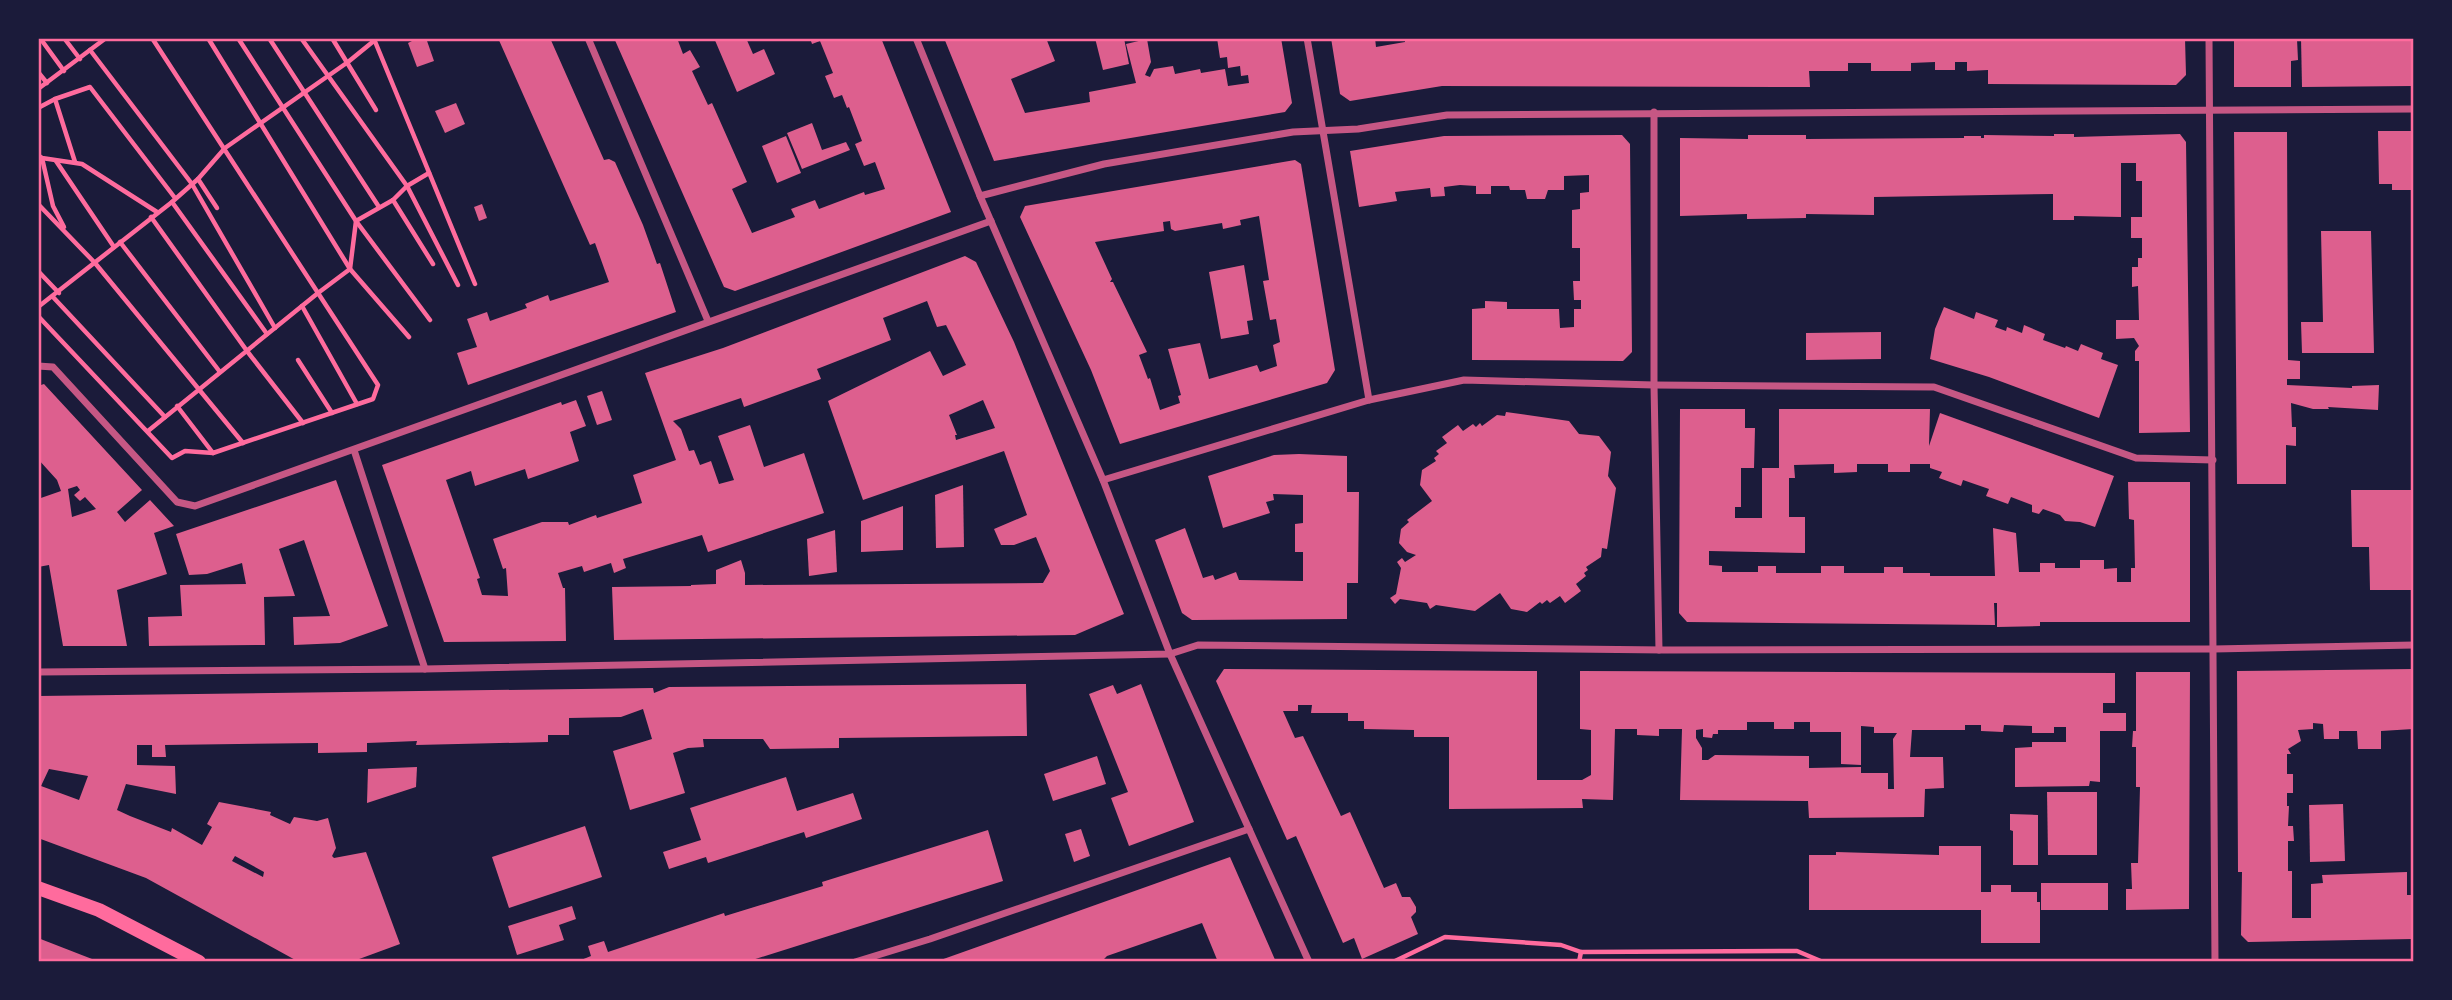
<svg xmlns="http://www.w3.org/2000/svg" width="2452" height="1000" viewBox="0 0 2452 1000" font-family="Commissioner,sans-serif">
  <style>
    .building { fill: #dd5f8e; fill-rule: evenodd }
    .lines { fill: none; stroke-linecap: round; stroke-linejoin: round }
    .path { stroke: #ff6b9d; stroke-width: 4.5 }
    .minor { stroke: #c65784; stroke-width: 7 }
    .secondary { stroke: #ff6b9d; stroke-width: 14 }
    .neatline { fill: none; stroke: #ff6b9d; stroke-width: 2.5 }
  </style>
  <rect width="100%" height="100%" fill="#1b1b3a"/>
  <!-- building -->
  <g class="building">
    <polygon points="418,38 426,38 434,61 417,67 408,43"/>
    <polygon points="498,38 550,38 604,160 609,159 615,162 643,225 657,264 660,263 676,312 468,385 457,353 477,347 467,319 487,312 490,321 527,308 525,304 548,295 550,301 609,282 595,243 590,245"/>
    <polygon points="614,38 677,38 683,54 690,50 700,67 692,71 708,105 712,103 747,182 732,189 752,233 795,217 791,209 815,200 819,209 864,192 865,195 885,189 875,162 864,166 855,144 862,141 849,107 847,108 842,95 834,98 825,76 833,73 820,41 812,44 810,38 881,38 951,212 735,291 724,287"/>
    <polygon points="714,38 746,38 753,54 764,49 775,74 737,92"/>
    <polygon points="944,38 1046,38 1055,61 1011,79 1025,113 1090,102 1089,92 1136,83 1126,44 1147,39 1151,62 1145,75 1150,77 1154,69 1173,66 1175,74 1200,69 1201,73 1225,69 1228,86 1249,83 1248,75 1241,76 1240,66 1228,68 1227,57 1220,58 1217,38 1281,38 1292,103 1285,112 994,161"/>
    <polygon points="1095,38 1124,38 1129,64 1103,70"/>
    <polygon points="1331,38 1375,38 1376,47 1405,42 1405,38 2005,38 2005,41 2025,41 2025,38 2185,38 2186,75 2176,85 1988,84 1988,70 1967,71 1967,62 1955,62 1955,70 1935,70 1935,62 1911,63 1911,71 1871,71 1871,63 1848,63 1848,71 1809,71 1810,87 1442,86 1350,101 1340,94"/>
    <polygon points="2234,38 2297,39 2298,60 2291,61 2291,87 2234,87"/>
    <polygon points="2301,38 2413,38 2413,86 2302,87"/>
    <polygon points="456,103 465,124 445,133 435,111"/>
    <polygon points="812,123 822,150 846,142 850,150 802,169 787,133"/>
    <polygon points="2378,131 2413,131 2413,190 2392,190 2392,184 2379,184"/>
    <polygon points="2234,132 2287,132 2288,360 2300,361 2300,379 2287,379 2287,385 2352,388 2352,386 2379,385 2378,410 2328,407 2329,409 2313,409 2291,403 2292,427 2296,427 2296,446 2286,445 2286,484 2237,484"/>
    <polygon points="2054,134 2074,134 2074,137 2180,134 2186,142 2190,432 2139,433 2139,361 2135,361 2135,351 2139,346 2134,338 2116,339 2116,320 2139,320 2138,286 2132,287 2132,267 2138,267 2138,258 2142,258 2142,238 2131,238 2131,217 2142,217 2142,181 2136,181 2136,163 2121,163 2121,217 2074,216 2074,220 2053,220 2053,194 1874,197 1874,215 1806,214 1806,218 1747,219 1747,214 1680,216 1680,138 1748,139 1748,135 1806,135 1806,139 1964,138 1964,136 1981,136 1981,138 1984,138 1984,135 2054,136"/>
    <polygon points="1622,135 1630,144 1632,352 1623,361 1472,360 1472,309 1485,308 1485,301 1507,302 1507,309 1559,309 1560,328 1574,327 1574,309 1581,309 1581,300 1574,300 1573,281 1580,281 1580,248 1572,248 1572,210 1580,209 1580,193 1589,192 1589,175 1564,176 1564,190 1548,190 1545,199 1527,199 1525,190 1510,190 1509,186 1491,186 1491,194 1476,194 1476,186 1460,185 1444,187 1445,196 1431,197 1430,188 1395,192 1397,201 1359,207 1350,151 1444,136"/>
    <polygon points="786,136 801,173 777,183 762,146"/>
    <path d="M1295,160L1301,164L1335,370L1327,383L1120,444L1091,370L1020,217L1025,206ZM1259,216L1269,280L1263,281L1270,320L1276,319L1280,342L1273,345L1277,366L1260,372L1257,365L1209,379L1200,343L1168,349L1181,395L1178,396L1180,403L1160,410L1150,378L1148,379L1139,355L1147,352L1113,282H1110L1112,279L1095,242L1164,231L1163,222L1170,221L1171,229L1175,231L1222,223L1223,229L1241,225L1240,220Z"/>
    <polygon points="482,204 487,218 479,221 474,207"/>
    <polygon points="2321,231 2371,231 2374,353 2302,353 2301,322 2323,322"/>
    <path d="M965,256L976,262L1014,342L1124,614L1075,635L614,640L612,587L691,586V585L716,584V570L741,560L745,573V585L1043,583L1050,571L1036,537L1014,545H1001L994,529L1027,515L1004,451L863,500L828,401L930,351L943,376L966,365L946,325L937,327L927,301L883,318L891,340L817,369L821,379L744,407L741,398L673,421L681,429L689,451L694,450L700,465L711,461L719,484L734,480L718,436L750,425L764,467L804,453L824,513L708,552L702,535L623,559L626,568L614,573L611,563L584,572L582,566L558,573L563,588H565L566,641L444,642L382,465L561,402L562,405L576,400L586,426L570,432L579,461L528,479L525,469L475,486L471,471L446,480L480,578L477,579L482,595L508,596L506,568L503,569L493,539L542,522H568L569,525L596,515L597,518L642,503L633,475L676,460L645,373L723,348ZM983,400L995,428L956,440L955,435H957L949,415Z"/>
    <polygon points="1244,265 1253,320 1247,321 1249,334 1221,339 1209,272"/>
    <polygon points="1944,307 1974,319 1976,312 1998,320 1995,327 2006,331 2007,327 2022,333 2024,325 2045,334 2043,340 2065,348 2066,346 2078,351 2081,344 2103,353 2101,359 2118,365 2099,418 1989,377 1930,359 1935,329"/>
    <polygon points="1881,332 1881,359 1806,360 1806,333"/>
    <path d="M44,384L142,490L117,512L125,522L150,500L174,526L154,533L167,574L117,590L127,646H63L49,565L38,567V499L61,491L57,480L38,459V386ZM77,486L80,490L74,495L80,501L85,497L96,509L72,517L68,489Z"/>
    <polygon points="602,391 612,420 597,425 587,396"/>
    <polygon points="1680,409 1745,409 1745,428 1755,428 1754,468 1741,468 1741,507 1735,507 1735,518 1762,518 1762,468 1779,468 1779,409 1930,409 1929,446 1940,413 2114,476 2095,527 2080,522 2065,521 2060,515 2043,509 2039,514 2032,512 2032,505 2011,497 2008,504 1986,496 1989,489 1963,480 1961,486 1939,478 1942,472 1930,468 1930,464 1910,464 1910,472 1888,472 1888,464 1857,464 1857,472 1834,473 1834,464 1794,465 1795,478 1789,478 1789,517 1805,517 1805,553 1709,551 1709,565 1722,566 1722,572 1758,572 1758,566 1776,566 1776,573 1821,573 1821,566 1844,566 1844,573 1884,573 1884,567 1903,567 1903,573 1930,573 1930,576 1995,576 1993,528 2016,533 2019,572 2040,572 2040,563 2055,563 2055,568 2080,568 2080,560 2104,560 2104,569 2117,568 2117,582 2131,582 2131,568 2135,568 2134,520 2129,519 2128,482 2190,482 2190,622 2040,622 2040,626 1997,627 1997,603 1994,603 1995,625 1687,622 1679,613"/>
    <polygon points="1506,412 1569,421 1579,434 1599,436 1611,452 1608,476 1616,488 1607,549 1602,548 1601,557 1586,567 1588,570 1584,573 1586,576 1576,584 1581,591 1565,603 1560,596 1550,603 1547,600 1542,604 1540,602 1527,612 1511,609 1500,593 1475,611 1436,605 1430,609 1427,603 1400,599 1395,604 1390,598 1396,594 1401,568 1397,562 1402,558 1405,562 1416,555 1407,552 1399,543 1401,529 1409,522 1407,520 1432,501 1420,485 1422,470 1436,461 1434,458 1439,454 1436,451 1447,443 1442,437 1458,425 1463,431 1473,424 1476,427 1480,423 1482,426 1497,415 1505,416"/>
    <polygon points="1299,454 1347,456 1347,492 1359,492 1358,583 1347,583 1347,619 1192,620 1182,613 1155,540 1185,528 1203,578 1213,575 1215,580 1236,572 1239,580 1303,581 1303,552 1295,552 1295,524 1303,523 1303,495 1273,494 1274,500 1266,502 1270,513 1223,528 1208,476 1274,455"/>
    <polygon points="336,480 388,626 340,643 294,645 293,617 330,616 304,540 279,549 295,596 264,597 265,645 149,646 148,617 182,616 180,585 246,584 242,563 207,574 189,575 176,534"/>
    <polygon points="963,485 964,547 936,548 935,495"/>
    <polygon points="2351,490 2412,490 2413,590 2370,590 2369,547 2352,547"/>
    <polygon points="903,506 903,550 861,552 861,521"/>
    <polygon points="835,530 837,572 809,576 807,539"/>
    <path d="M1224,669L1537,671V780H1582L1591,775V730L1580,729V671L2115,673V703H2103V713H2126V731H2100V782L2090,781L2089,786L2015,787V748L2032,747V742H2066V727H2054V733H2032V726L2004,725L2003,732L1981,731V725H1965V730H1912L1910,757H1943L1944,788L1925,789L1924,817L1809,818L1808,801L1680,800L1682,729H1659V736L1637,735V729H1615L1613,800L1582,799L1583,808L1449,809V737H1414V730L1364,729V721H1348V713H1311L1312,705H1298V711H1283L1295,738L1303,736L1341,816L1350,812L1384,888L1396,883L1402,897H1410L1416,907V912L1411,917L1418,934L1362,959L1354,938L1343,943L1296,836L1287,840L1216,681ZM1747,722H1774V729H1794V722H1810V732H1841V764L1861,765V726L1874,727V733H1897L1893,739L1894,789H1888V773H1861V767L1809,768V756L1715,755L1708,760H1702V748L1696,738V730L1703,729V737L1712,738L1713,734H1718V730H1747Z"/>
    <polygon points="2413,669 2413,729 2381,731 2381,749 2358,749 2357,731 2339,731 2339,739 2324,739 2323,724 2313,723 2313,729 2298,730 2301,741 2288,749 2291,754 2287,754 2287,774 2293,774 2293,793 2287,793 2287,806 2289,806 2288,826 2293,826 2294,841 2288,841 2288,871 2292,871 2292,918 2311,918 2311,884 2323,883 2322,875 2407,872 2407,895 2413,895 2413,939 2248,942 2241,935 2242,872 2238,872 2237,671"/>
    <polygon points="2136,672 2190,672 2189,909 2126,910 2126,889 2132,889 2131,863 2138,863 2140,787 2136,787 2136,747 2132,747 2133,731 2136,731"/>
    <path d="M1026,684L1027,736L839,738V748L770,749L763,739H703L704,747L688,748L673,753L685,793L630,810L613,751L652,739L643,709L621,717L569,718V735H548V742L416,745L417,741L367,743V752L318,753V743L165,745L166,757H152V745H137V765L175,766L176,794L126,784L117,810L130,816L171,832L172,828L202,845L212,827L207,824L219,802L271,812L270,815L290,824L294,817L317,821L328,818L336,848L332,856L334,858L366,852L400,944L351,962H299L146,878L38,838V696L653,688L654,693L669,687ZM49,769L88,776L79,800L41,786ZM235,856L264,872L263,877L232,861Z"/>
    <polygon points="1141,684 1194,822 1129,846 1111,798 1128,792 1089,694 1113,685 1117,694"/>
    <polygon points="1097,756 1106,784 1053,801 1044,774"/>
    <polygon points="417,767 416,787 367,803 368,769"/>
    <polygon points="786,777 797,811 853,793 862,819 806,838 804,832 708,863 706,857 669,869 663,852 701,840 690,808"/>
    <polygon points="2047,792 2097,792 2097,855 2048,855"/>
    <polygon points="2343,804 2345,861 2310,862 2309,805"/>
    <polygon points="2010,814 2038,815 2038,865 2013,865 2013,831 2010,830"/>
    <polygon points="585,826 602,877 509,908 492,857"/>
    <polygon points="1081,829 1090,856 1074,862 1065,834"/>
    <polygon points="988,830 1003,881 746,962 576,962 591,956 588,946 604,941 608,952 724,913 725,916 823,886 822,882"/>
    <polygon points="1939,846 1981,846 1981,892 1991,892 1991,885 2011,885 2011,892 2037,892 2037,902 2040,902 2040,943 1981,943 1981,910 1809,910 1809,855 1836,855 1836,852 1939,855"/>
    <polygon points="1230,857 1276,962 1218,962 1202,923 1107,956 1101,962 935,962"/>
    <rect x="2041" y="883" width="67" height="27"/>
    <polygon points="572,906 576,919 559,925 564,940 517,955 508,926"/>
    <polygon points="38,938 92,959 97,962 38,962"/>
  </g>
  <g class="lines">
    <!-- path -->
    <g class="path">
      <polyline points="40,38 64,71"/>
      <polyline points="64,38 80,59"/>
      <polyline points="208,38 350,269 409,337"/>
      <polyline points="238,38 356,221 430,320"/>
      <polyline points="269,38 379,207"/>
      <polyline points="301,38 407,186 458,285"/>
      <polyline points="332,38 376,110"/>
      <polyline points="374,39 475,284"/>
      <polyline points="90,50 192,184 275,328"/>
      <polyline points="38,72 47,83"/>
      <polyline points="38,89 106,38"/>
      <polyline points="38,108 55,99"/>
      <polyline points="38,155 42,158 82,164 157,212"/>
      <polyline points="42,158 53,206 64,227"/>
      <polyline points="56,161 114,247"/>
      <polyline points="75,162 55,99 90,87 175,198"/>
      <polyline points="198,179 217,208"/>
      <polyline points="393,200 433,264"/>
      <polyline points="172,202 267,334"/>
      <polyline points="38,204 95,263 243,443"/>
      <polyline points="151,217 247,351 303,423"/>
      <polyline points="120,242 220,372"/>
      <polyline points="38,271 59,293"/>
      <polyline points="53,297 165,417"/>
      <polyline points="302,306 357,404"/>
      <polyline points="38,307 172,202 198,179 225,148 348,62 375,40"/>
      <polyline points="38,316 172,458 185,451 213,453 373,399 378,385 318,293 350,269 356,221 393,200 407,186 429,173"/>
      <polyline points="298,360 332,413"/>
      <polyline points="177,406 213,453"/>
      <polyline points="148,431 318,293 152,38"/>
      <polyline points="1393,962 1445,937 1561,945 1581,952 1797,951 1823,962"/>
      <polyline points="1579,962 1581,952"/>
    </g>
    <!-- minor -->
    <g class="minor">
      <polyline points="588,38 708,321"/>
      <polyline points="916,38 980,196 1103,480 1170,654 1309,962"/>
      <polyline points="1307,38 1369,400"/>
      <polyline points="2209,38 2215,962"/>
      <polyline points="1654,112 1654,385 1659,650"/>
      <polyline points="980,196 1104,164 1293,132 1358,129 1447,115 2414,109"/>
      <polyline points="38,366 53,367 177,502 195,506 991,221"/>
      <polyline points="354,450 425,669"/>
      <polyline points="1103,480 1369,400 1464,380 1654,385 1934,387 2136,458 2213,460"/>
      <polyline points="38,672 425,669 1170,654 1198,645 1664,650 2214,649 2414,645"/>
      <polyline points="855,962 930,939 1249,829"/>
    </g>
    <!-- secondary -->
    <polyline class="secondary" points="38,888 99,910 199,962"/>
  </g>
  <!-- border -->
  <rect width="2452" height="1000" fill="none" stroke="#1b1b3a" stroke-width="80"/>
  <rect x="40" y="40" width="2372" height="920" class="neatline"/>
</svg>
